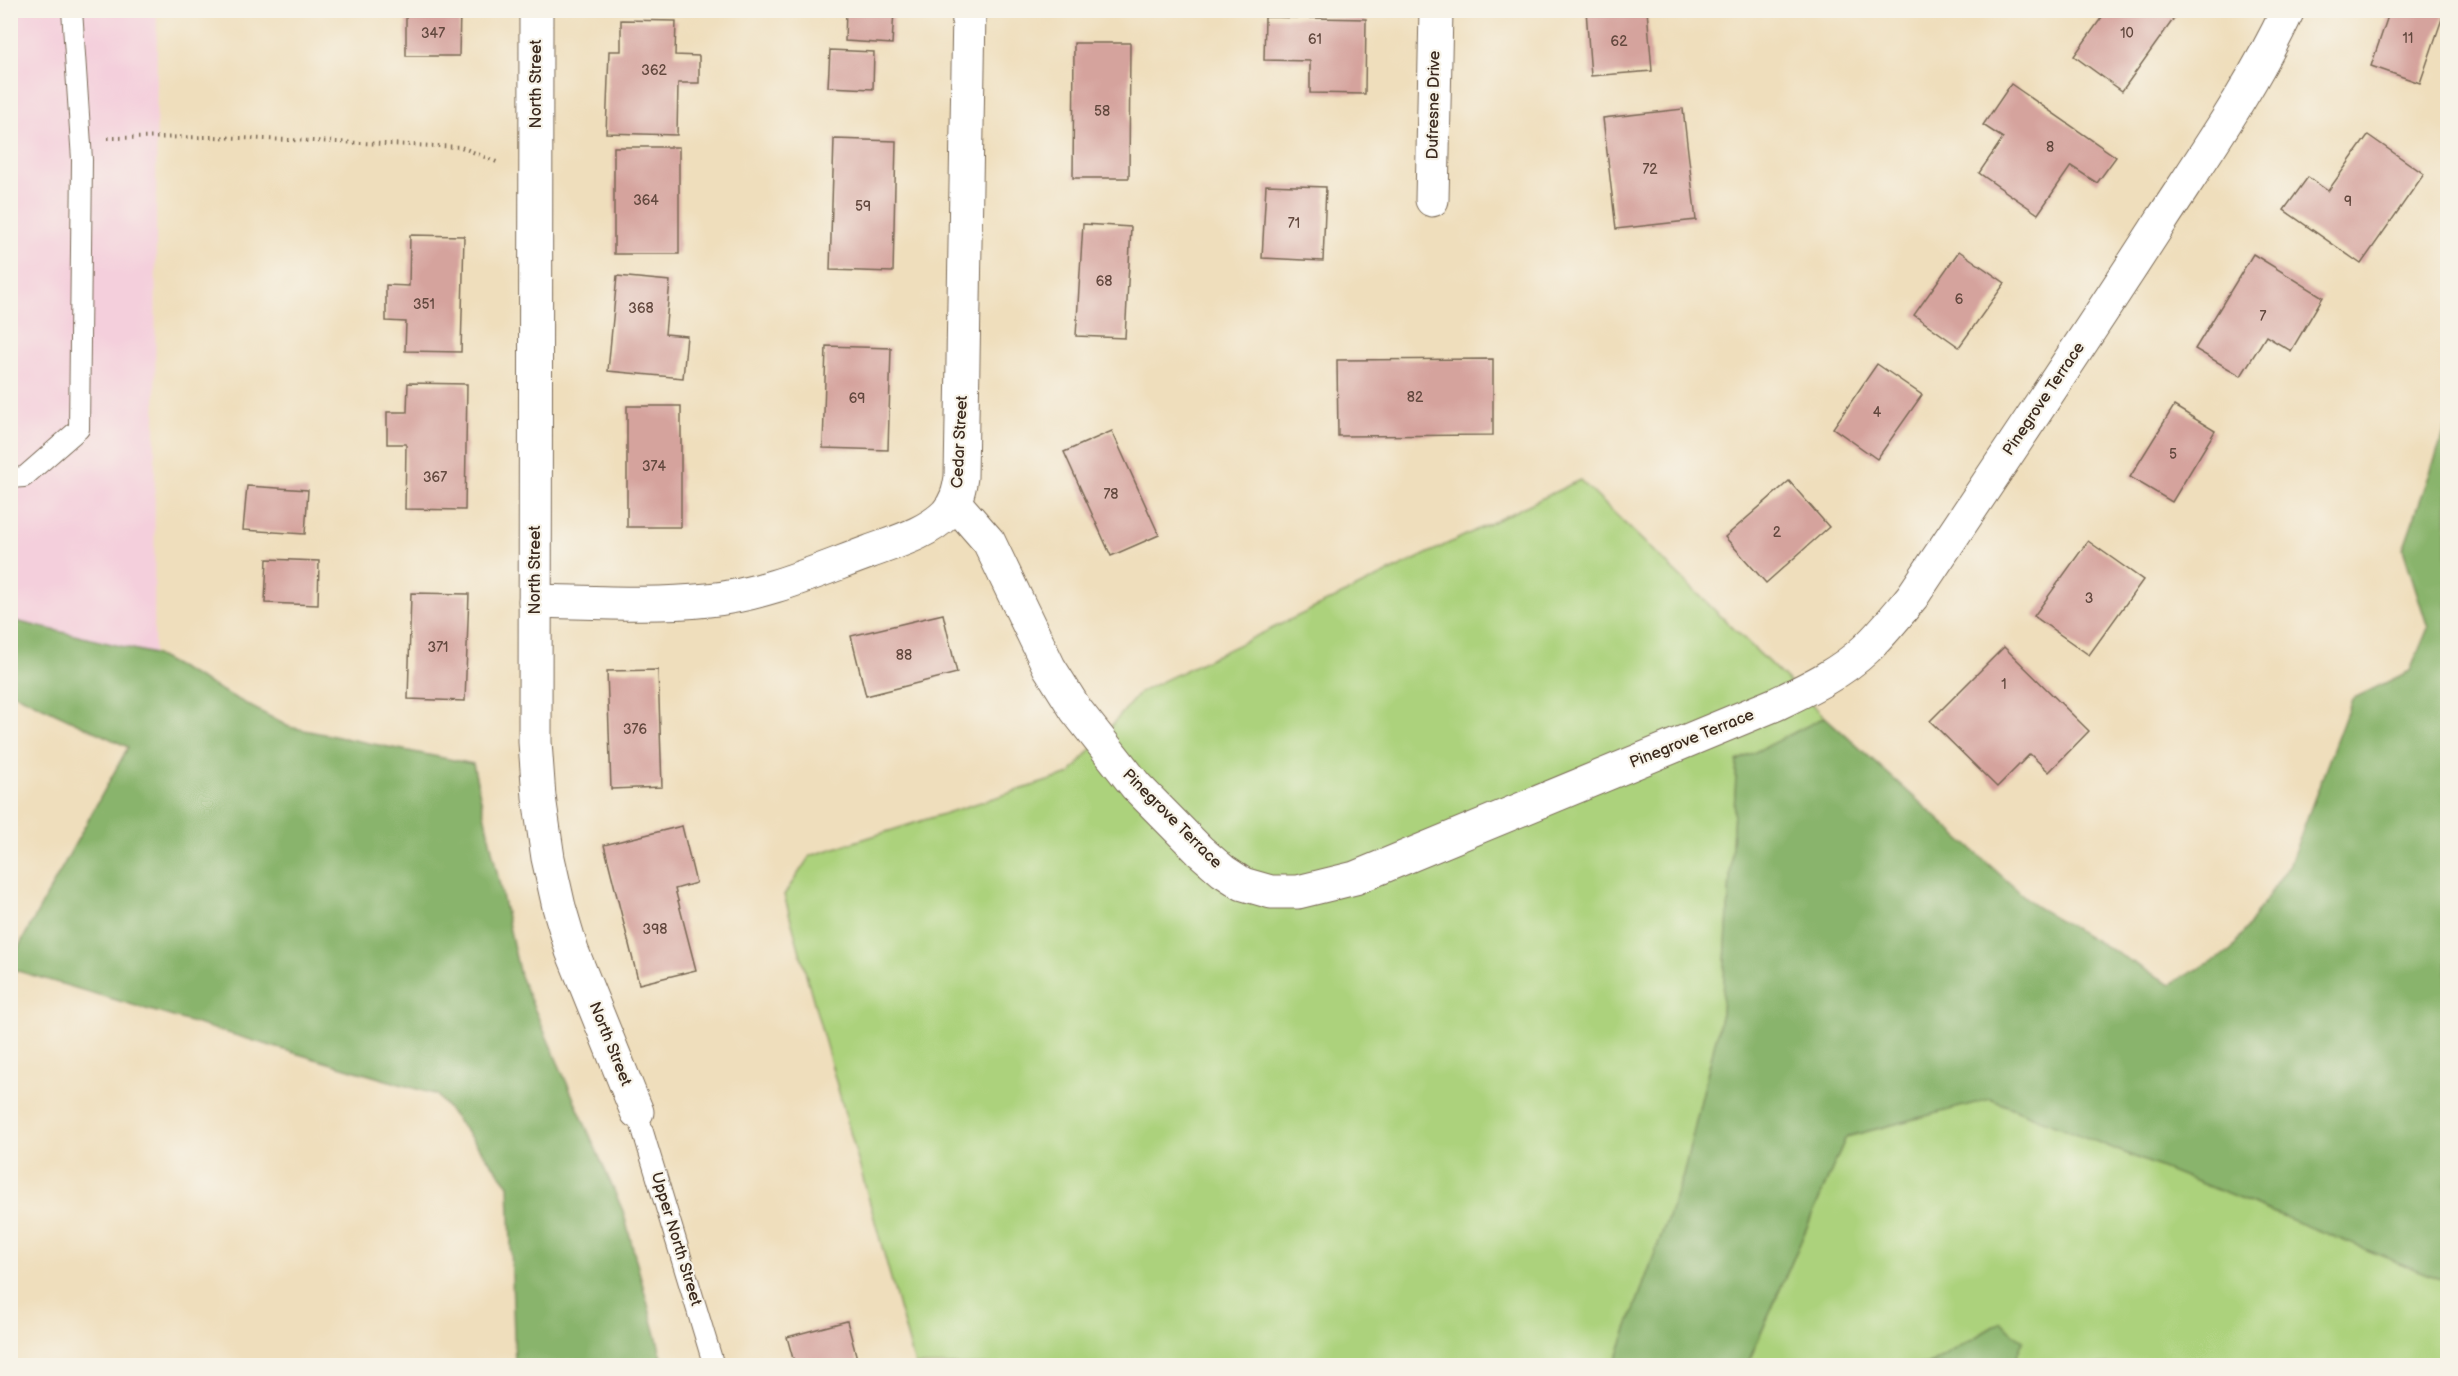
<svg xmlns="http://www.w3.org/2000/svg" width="2458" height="1376" viewBox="0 0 2458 1376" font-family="'Balsamiq Sans',sans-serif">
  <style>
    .built { fill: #f4cfdc }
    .green { fill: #acd27c; stroke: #747e4d; stroke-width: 1.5 }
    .forest { fill: #89b46c; stroke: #626f45; stroke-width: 1.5 }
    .building { fill: #d5a39d }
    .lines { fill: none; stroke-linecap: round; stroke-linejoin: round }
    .lane-casing { stroke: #7a6955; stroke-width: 22 }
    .street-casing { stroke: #7a6955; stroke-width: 35 }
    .path { stroke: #7a6955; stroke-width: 4; stroke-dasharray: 1.5 4.5; stroke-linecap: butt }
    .lane { stroke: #fff; stroke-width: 20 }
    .street { stroke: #fff; stroke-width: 33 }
    .labels { text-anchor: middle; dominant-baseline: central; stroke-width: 4.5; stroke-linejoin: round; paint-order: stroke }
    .number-label { font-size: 14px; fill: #62483e }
    .street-label { font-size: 16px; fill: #3b2a1e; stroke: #f7f3e8 }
  </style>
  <rect width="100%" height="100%" fill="#f7f3e8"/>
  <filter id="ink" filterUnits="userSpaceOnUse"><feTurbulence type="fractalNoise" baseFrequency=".0167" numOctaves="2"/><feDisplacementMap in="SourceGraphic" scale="12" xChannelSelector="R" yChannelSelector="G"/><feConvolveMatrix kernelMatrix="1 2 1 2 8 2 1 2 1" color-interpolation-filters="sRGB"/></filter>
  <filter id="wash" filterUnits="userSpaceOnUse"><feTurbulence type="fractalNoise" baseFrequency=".008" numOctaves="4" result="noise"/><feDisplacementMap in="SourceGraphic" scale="24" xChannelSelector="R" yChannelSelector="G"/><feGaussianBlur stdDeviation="1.35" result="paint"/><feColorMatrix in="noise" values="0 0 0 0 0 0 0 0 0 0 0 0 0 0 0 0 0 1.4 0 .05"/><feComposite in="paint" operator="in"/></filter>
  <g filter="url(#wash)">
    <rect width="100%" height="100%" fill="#efdebc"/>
    <!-- built -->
    <polygon class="built" points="11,11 157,11 154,654 11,620"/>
    <!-- green -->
    <g class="green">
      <polygon points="1580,480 1825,717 1737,761 1722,1013 1683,1176 1614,1365 915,1365 784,895 810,856 1070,774 1140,692"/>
      <polygon points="1990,1099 2447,1282 2447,1365 2013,1365 2022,1341 2001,1322 1928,1365 1747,1366 1846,1137"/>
    </g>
    <!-- forest -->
    <g class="forest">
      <polygon points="2447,425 2447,1282 1990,1099 1846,1137 1747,1365 1614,1365 1683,1176 1722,1013 1737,761 1825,717 2035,906 2170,984 2230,952 2289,866 2352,699 2410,671 2428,628 2403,549"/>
      <polygon points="11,620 154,654 289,727 473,764 520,976 623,1211 664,1365 515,1365 509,1185 437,1095 11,969 11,961 128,747 11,692"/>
      <polygon points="2001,1322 2023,1341 2013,1365 1928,1365"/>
    </g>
    <g id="blocks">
      <!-- building -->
      <g class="building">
        <polygon points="406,10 460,10 459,56 406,56"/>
        <polygon points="846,10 894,10 892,44 845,41"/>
        <polygon points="1586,10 1647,10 1652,71 1591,76"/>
        <polygon points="2107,10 2180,10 2122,91 2074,56"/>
        <polygon points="2390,10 2445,10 2420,83 2371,66"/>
        <polygon points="1265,17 1366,19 1365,94 1310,93 1310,61 1264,60"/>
        <polygon points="621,20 676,21 675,55 699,56 699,83 678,83 677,135 606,133 609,51 621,51"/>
        <polygon points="1074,43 1130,43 1129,178 1073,178"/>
        <polygon points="830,50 874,52 873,89 828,87"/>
        <polygon points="2011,84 2116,157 2097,183 2071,166 2038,214 1979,173 2003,138 1983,125"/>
        <polygon points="1683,109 1696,220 1616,229 1603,118"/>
        <polygon points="2368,135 2424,174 2361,264 2284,210 2308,177 2328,191"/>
        <polygon points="834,139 896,141 893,272 830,270"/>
        <rect x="614" y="147" width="65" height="107"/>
        <polygon points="1266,185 1326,187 1323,261 1262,258"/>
        <polygon points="1083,224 1131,227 1125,338 1076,336"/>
        <polygon points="410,235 464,236 461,352 405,351 406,322 386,321 386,285 409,286"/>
        <polygon points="1959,251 2005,283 1959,347 1914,315"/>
        <polygon points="2253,254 2323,297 2291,351 2266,336 2241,376 2195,349"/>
        <polygon points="617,276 670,281 665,334 687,336 683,378 608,371"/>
        <polygon points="826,346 891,348 888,450 823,448"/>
        <polygon points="1493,359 1493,435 1338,436 1337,360"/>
        <polygon points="1877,364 1922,395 1877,459 1833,428"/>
        <polygon points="408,383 467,384 465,510 405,509 406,444 387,444 387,412 407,412"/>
        <rect x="627" y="406" width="54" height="121"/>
        <polygon points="2174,406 2215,431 2172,502 2130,477"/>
        <polygon points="1112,431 1159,535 1111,556 1064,452"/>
        <polygon points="1789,481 1829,527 1766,583 1725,537"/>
        <polygon points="247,486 308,490 305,534 243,530"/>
        <polygon points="2088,541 2143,580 2089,655 2034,616"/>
        <polygon points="267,559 319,561 318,605 265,603"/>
        <polygon points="411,593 469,594 465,701 408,699"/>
        <polygon points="943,614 957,673 866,696 851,636"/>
        <polygon points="2004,647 2089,731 2049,772 2030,754 1997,787 1930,721"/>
        <polygon points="658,670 662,787 611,789 607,671"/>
        <polygon points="682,826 696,883 675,889 696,970 639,984 604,845"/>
        <polygon points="847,1321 859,1366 795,1366 787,1337"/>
      </g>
    </g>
  </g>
  <g filter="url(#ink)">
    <use href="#blocks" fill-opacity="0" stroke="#7a6955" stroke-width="1.5"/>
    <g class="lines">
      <!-- lane casing -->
      <g class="lane-casing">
        <g id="lane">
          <polyline points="10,478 24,477 79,429 82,160 72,10"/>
          <polyline points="637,1112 714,1366"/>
        </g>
      </g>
      <!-- street casing -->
      <g class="street-casing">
        <g id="street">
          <polyline points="536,10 535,742 539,797 548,858 559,907 572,951 637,1112"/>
          <polyline points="1432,200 1436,10"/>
          <path d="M955,503L989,542L1049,667L1076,710L1136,786L1200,851L1223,871L1243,884L1271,892H1298L1355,878L1776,704C1807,689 1841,673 1866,649C1883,633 1897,615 1912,597C1995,472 2080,347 2161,221C2206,152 2253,85 2288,10"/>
          <path d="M535,601C592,602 651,606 708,600C764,595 817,571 869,552C895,542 926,534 946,514C956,503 959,491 961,477L969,10"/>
        </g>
      </g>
      <!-- path -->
      <polyline class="path" points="108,138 214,137 461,147 499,163"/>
      <!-- lane -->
      <use href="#lane" class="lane"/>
      <!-- street -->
      <use href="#street" class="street"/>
    </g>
  </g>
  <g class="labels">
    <!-- number labels -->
    <g class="number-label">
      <text x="433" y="33">347</text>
      <text x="2127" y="33">10</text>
      <text x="2408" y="38">11</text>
      <text x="1315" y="39">61</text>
      <text x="1619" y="41">62</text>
      <text x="654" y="70">362</text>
      <text x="1102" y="111">58</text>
      <text x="2050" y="147">8</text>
      <text x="1650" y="169">72</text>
      <text x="646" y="200">364</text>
      <text x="2348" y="201">9</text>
      <text x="863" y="206">59</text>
      <text x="1294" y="223">71</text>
      <text x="1104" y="281">68</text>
      <text x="1959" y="299">6</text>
      <text x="424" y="304">351</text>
      <text x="641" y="308">368</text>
      <text x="2263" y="316">7</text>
      <text x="1415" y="397">82</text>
      <text x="857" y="398">69</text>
      <text x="1877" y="412">4</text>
      <text x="2173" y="454">5</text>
      <text x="654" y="466">374</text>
      <text x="435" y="477">367</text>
      <text x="1111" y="494">78</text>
      <text x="1777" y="532">2</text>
      <text x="2089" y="598">3</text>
      <text x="438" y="647">371</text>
      <text x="904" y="655">88</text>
      <text x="2004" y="684">1</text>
      <text x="635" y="729">376</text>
      <text x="655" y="929">398</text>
    </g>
    <!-- street labels -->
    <g class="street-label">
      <text transform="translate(536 84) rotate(-90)">North Street</text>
      <text transform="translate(1434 105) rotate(-89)">Dufresne Drive</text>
      <text transform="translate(2044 399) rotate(-56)">Pinegrove Terrace</text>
      <text transform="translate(960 442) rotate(-87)">Cedar Street</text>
      <text transform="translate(535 570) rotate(-90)">North Street</text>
      <text transform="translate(1692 739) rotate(-22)">Pinegrove Terrace</text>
      <text transform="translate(1172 819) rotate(45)">Pinegrove Terrace</text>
      <text transform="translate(610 1044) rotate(68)">North Street</text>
      <text transform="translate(676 1239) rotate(73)">Upper North Street</text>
    </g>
  </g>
  <!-- margin -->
  <rect width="2458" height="1376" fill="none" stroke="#f7f3e8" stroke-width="36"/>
</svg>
